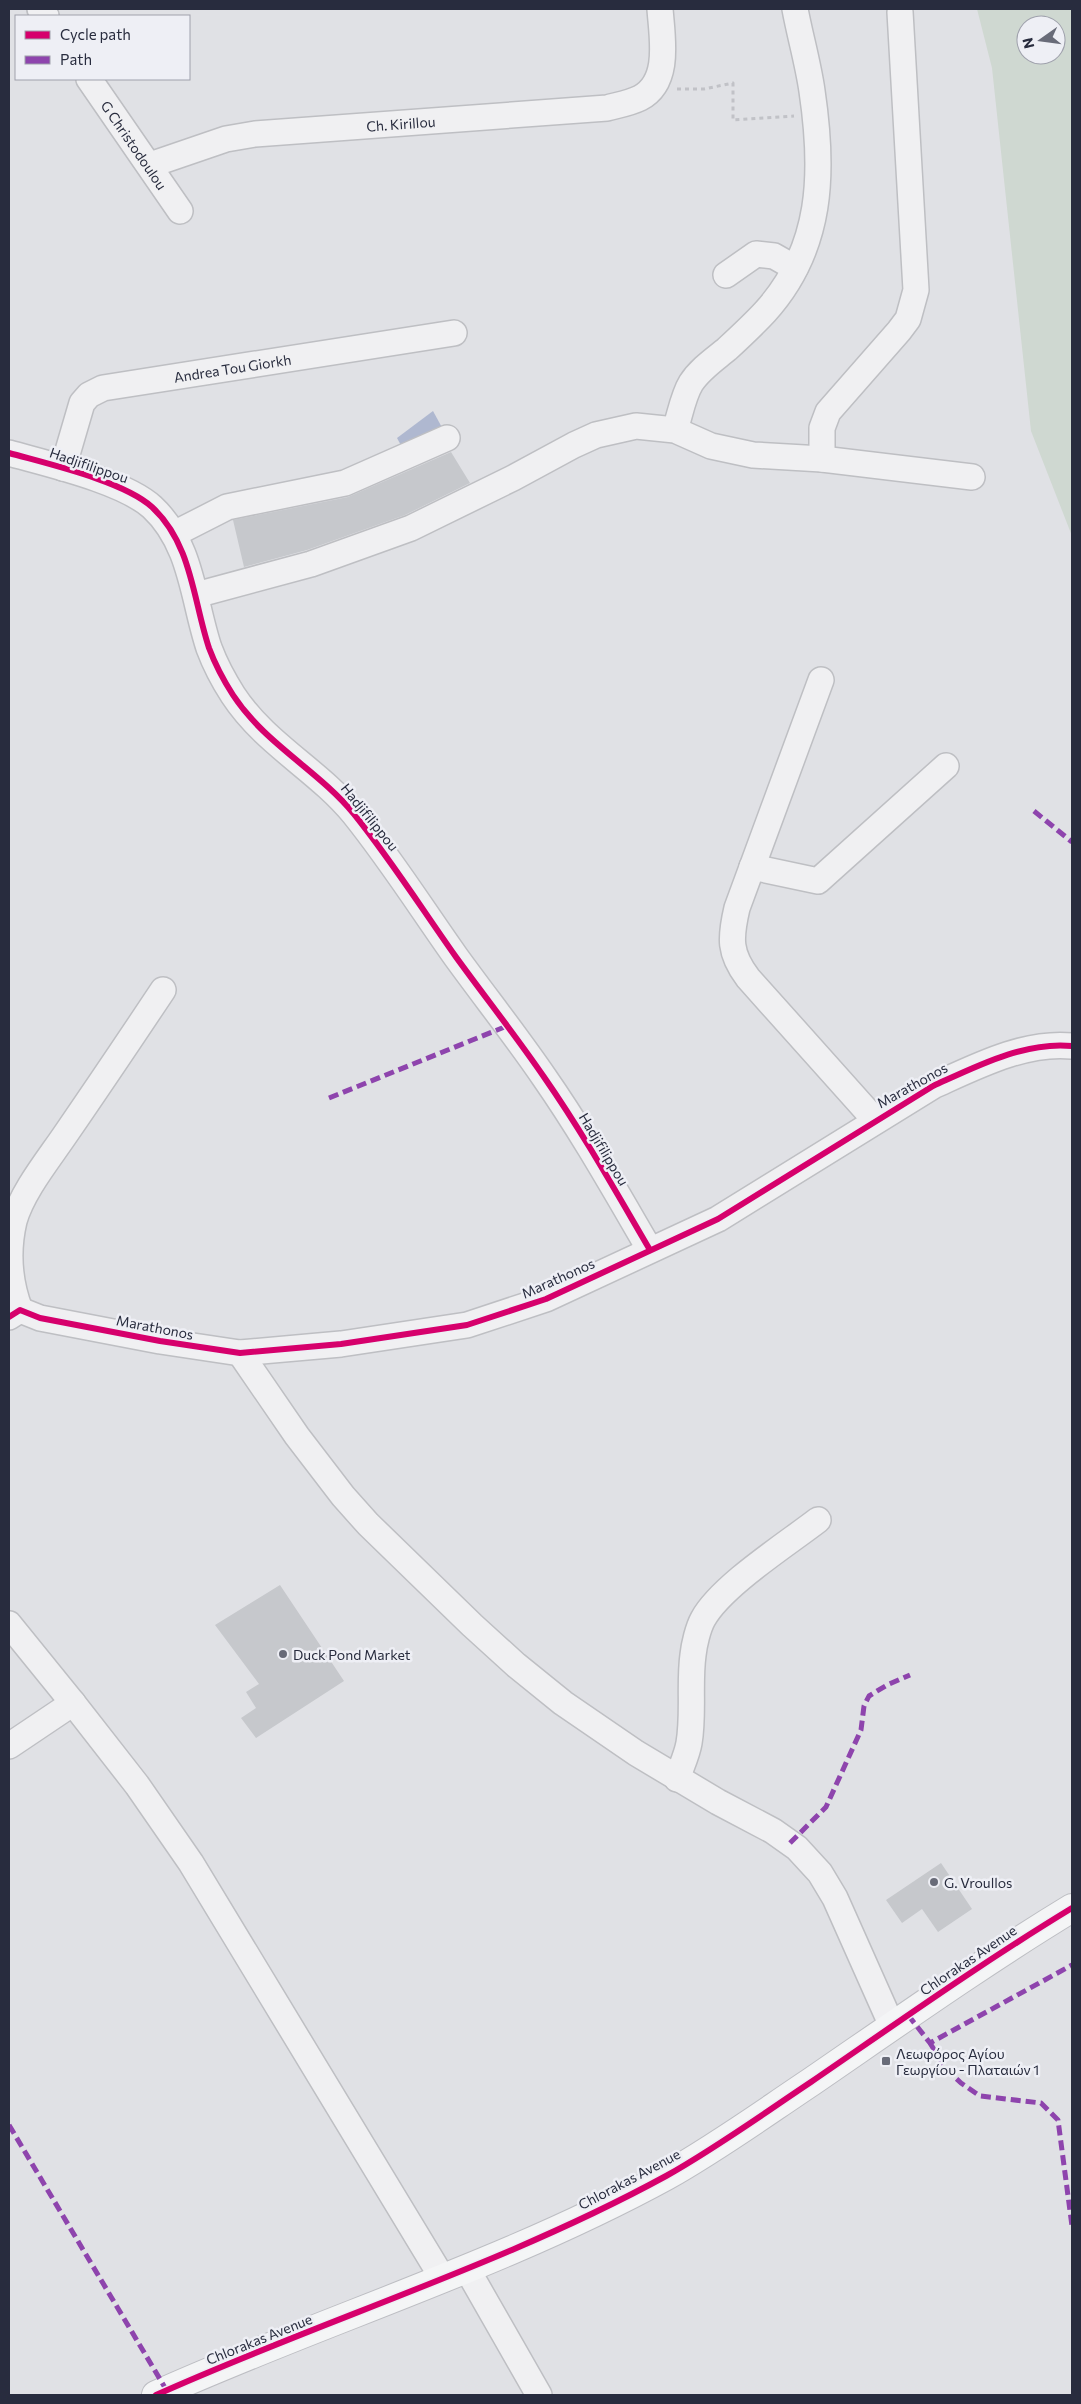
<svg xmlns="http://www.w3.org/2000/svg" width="1081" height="2404" viewBox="0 0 1081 2404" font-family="Commissioner,sans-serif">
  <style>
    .green { fill: #cfd8d1; fill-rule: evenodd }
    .water { fill: #afb8d0 }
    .building { fill: #c6c8cc }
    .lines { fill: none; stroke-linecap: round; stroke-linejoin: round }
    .minor-casing { stroke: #bebfc3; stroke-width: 28 }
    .major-casing { stroke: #bdbec3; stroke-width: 30 }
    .path { stroke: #c1c2c7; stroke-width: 3; stroke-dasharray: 4 4; stroke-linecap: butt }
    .minor { stroke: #f0f0f2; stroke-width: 25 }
    .major { stroke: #f4f5f6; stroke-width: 28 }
    .quiet { stroke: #8e44ad; stroke-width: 5; stroke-dasharray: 10 5; stroke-linecap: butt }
    .cycleway-casing { stroke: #eeeff5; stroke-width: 9 }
    .cycleway { stroke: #d6006c; stroke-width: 6 }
    .poi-dot { fill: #686b78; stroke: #eeeff5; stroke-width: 2 }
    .labels { text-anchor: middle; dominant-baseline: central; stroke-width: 5; stroke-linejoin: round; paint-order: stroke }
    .street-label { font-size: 14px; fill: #282c3e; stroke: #eeeff5 }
    .poi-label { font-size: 14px; fill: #282c3e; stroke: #eeeff5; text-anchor: start }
  </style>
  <rect width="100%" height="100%" fill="#e0e1e5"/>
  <!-- green -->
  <path class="green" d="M977,9H1072V536L1031,431L992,68ZM1026,25H1056V55H1026Z"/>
  <!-- water -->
  <polygon class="water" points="433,411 445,433 403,449 397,438"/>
  <!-- building -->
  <g class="building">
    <polygon points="451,452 470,483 405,515 307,550 244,567 233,520 348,497"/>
    <polygon points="280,1585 344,1681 256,1738 241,1718 256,1708 246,1692 259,1684 215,1625"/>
    <polygon points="941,1863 972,1909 938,1932 922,1909 902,1923 886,1900"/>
  </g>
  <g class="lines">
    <!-- minor casing -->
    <g class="minor-casing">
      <g id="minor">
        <polyline points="40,9 46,16"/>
        <path id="s1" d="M89,79L180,211"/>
        <path id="s2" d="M150,165L226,139L255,134L607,108C618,105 630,103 640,98C671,82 662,37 660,9"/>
        <polyline points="726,275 756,254 774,256 795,268"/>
        <path d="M675,430C680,415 683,396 691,383C700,369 715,359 727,349C740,337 753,325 765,312C823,248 824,172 812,91C808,63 800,36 795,9"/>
        <path d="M9,453C48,464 123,481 152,507C192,544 193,600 209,648C215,664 224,681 233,695C265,744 318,770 354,814C391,860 422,909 456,957C485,997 516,1036 544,1077C583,1133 616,1192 650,1250"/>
        <polyline points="822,459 822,428 828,412 899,331 908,319 916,290 900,12"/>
        <path id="s3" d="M63,468L82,403L89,395L103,388L454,333"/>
        <polyline points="174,534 227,507 345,483 447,438"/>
        <polyline points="196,595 311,564 411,528 513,478 574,445 596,435 636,426 675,430 711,446 753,455 822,459 972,477"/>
        <path d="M821,680L737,908C730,938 729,953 748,978L875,1120"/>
        <polyline points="752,867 818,881 946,766"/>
        <path d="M20,1310C9,1281 7,1251 14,1221C22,1192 48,1160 65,1135C98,1087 131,1038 163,990"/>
        <path d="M9,1317L20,1310L40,1318L160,1341L240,1353L341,1344L467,1325L546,1299L718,1219L933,1086C975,1067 1025,1041 1072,1046"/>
        <polyline points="240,1353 297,1436 343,1496 368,1524 472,1625 516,1665 563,1703 636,1753 718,1802 773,1831 797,1848 820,1873 835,1898 892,2026"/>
        <polyline points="9,1624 73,1703 137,1785 191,1863 443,2279"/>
        <polyline points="9,1746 73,1703"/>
        <path d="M677,1779C681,1767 687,1755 689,1743C694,1714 689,1684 693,1655C694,1645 698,1628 703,1619C721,1586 787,1544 818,1520"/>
        <polyline points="467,2269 539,2395"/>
      </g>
    </g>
    <!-- major casing -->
    <g class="major-casing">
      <path id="major" d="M156,2395C325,2319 503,2265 666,2176C716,2148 763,2114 811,2082C897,2023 983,1962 1072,1908"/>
    </g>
    <!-- path -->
    <polyline class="path" points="677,89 704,89 733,83 733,120 794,116"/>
    <!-- minor -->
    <use href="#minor" class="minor"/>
    <!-- major -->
    <use href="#major" class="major"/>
    <!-- quiet -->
    <g class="quiet">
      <polyline points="1034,811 1072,842"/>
      <polyline points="329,1098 507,1026"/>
      <polyline points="790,1843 826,1807 861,1730 864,1706 869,1696 887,1685 910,1675"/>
      <polyline points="908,2015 930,2043 1072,1965"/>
      <polyline points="930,2043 946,2069 961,2083 980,2096 1041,2103 1058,2120 1072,2226"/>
      <polyline points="9,2125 167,2391"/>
    </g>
    <!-- cycleway casing -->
    <g class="cycleway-casing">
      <g id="cycleway">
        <path d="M9,453C48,464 123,481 152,507C192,544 193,600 209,648C215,664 224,681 233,695C265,744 318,770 354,814C391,860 422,909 456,957C485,997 516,1036 544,1077C583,1133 616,1192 650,1250"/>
        <path d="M9,1317L20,1310L40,1318L160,1341L240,1353L341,1344L467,1325L546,1299L718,1219L933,1086C975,1067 1025,1041 1072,1046"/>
        <path d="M156,2395C325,2319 503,2265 666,2176C716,2148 763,2114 811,2082C897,2023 983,1962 1072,1908"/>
      </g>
    </g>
    <!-- cycleway -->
    <use href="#cycleway" class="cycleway"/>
  </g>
  <!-- markers -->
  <g class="poi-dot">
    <circle cx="283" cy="1654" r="5"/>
    <circle cx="934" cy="1882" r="5"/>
    <rect x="881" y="2056" width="10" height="10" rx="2.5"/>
  </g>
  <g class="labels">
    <!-- street labels -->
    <g class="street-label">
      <text stroke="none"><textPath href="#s2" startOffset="256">Ch. Kirillou</textPath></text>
      <text stroke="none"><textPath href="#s1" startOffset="80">G Christodoulou</textPath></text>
      <text stroke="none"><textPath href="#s3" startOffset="225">Andrea Tou Giorkh</textPath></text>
      <text transform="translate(89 465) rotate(19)">Hadjifilippou</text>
      <text transform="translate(370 817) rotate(51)">Hadjifilippou</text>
      <text transform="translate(912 1085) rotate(-29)">Marathonos</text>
      <text transform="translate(604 1149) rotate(59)">Hadjifilippou</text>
      <text transform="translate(558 1278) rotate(-24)">Marathonos</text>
      <text transform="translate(155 1327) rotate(11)">Marathonos</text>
      <text transform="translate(968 1960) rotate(-34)">Chlorakas Avenue</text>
      <text transform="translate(629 2179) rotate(-28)">Chlorakas Avenue</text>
      <text transform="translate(259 2339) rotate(-22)">Chlorakas Avenue</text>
    </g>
    <!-- poi labels -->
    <g class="poi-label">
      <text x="293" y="1654">Duck Pond Market</text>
      <text x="944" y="1882">G. Vroullos</text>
      <text x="896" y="2053">Λεωφόρος Αγίου<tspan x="896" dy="16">Γεωργίου - Πλαταιών 1</tspan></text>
    </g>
  </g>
  <!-- border -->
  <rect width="1081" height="2404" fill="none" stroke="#282c3e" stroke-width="20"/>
  <!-- legend -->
  <rect x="15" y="15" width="175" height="65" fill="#eeeff5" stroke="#9fa1ac"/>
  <rect x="25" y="31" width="25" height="8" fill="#d6006c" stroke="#9fa1ac"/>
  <text x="60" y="40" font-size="15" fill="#282c3e">Cycle path</text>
  <rect x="25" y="56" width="25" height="8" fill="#8e44ad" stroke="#9fa1ac"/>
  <text x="60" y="65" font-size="15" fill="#282c3e">Path</text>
  <!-- north arrow -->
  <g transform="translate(1041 40) rotate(256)"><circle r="24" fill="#eeeff5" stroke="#9fa1ac"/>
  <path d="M0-4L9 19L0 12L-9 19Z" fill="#686b78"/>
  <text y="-8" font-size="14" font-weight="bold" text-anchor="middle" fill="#282c3e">N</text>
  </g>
</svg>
